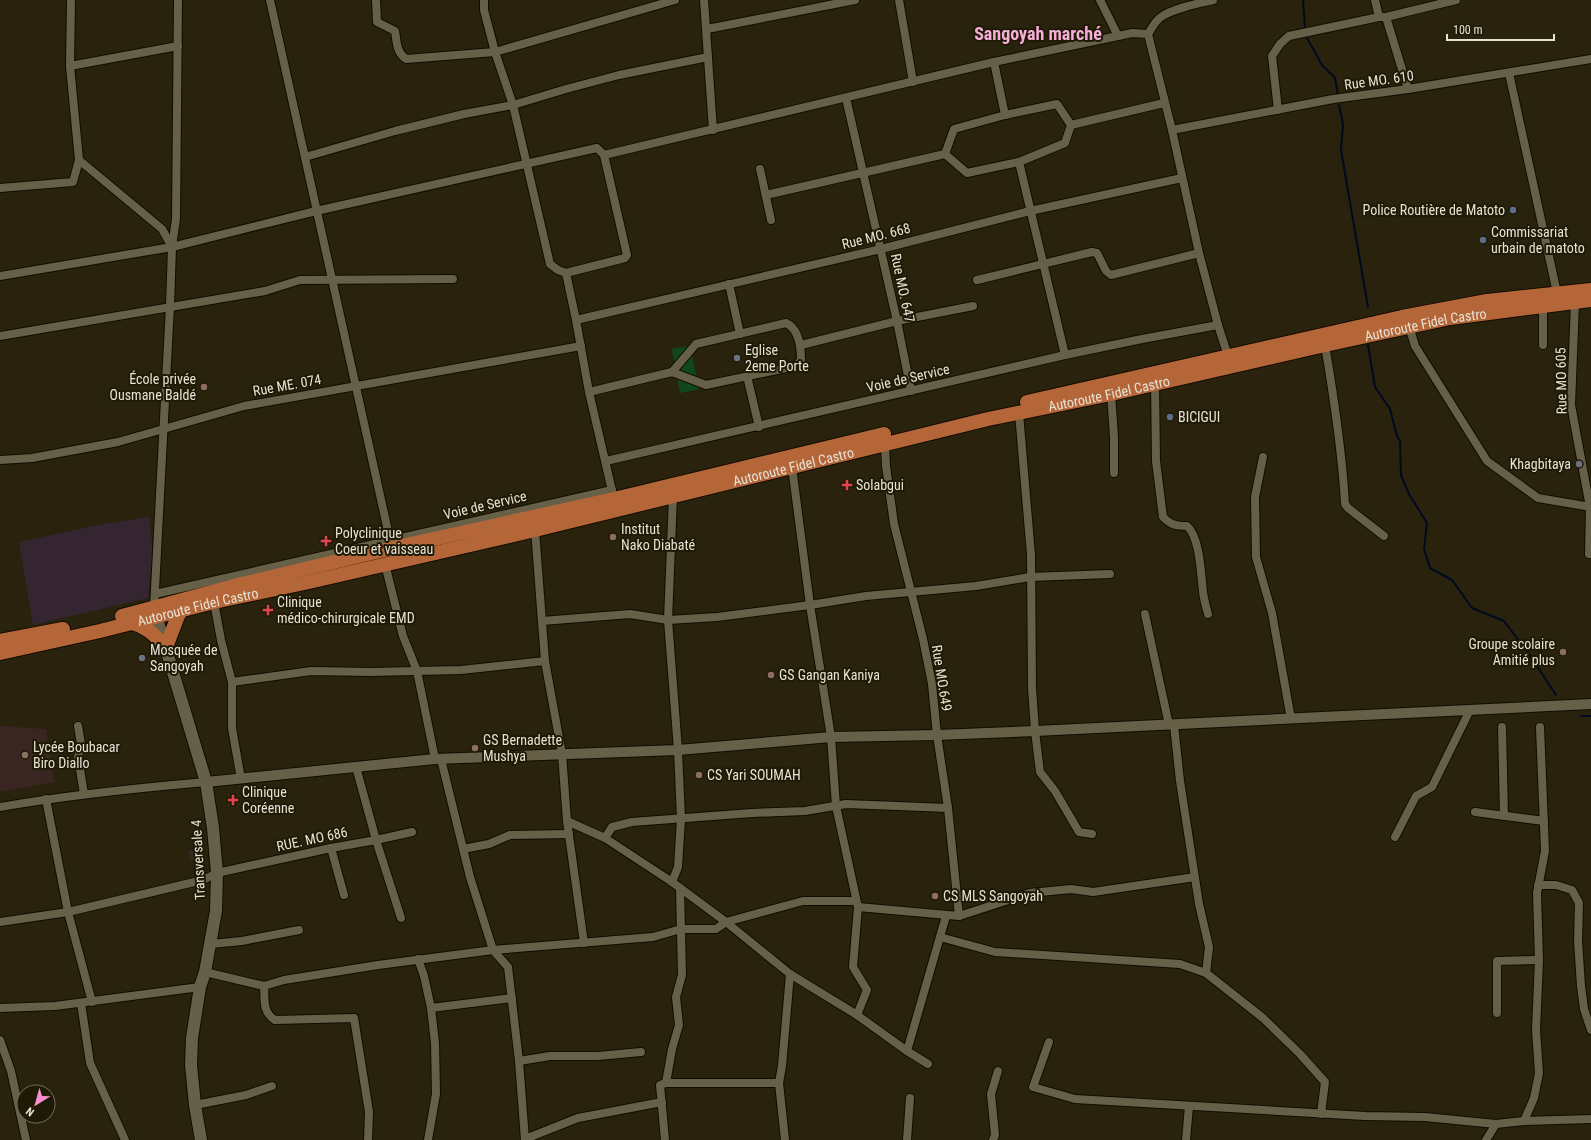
<svg xmlns="http://www.w3.org/2000/svg" width="1591" height="1140" viewBox="0 0 1591 1140" font-family="'Roboto Condensed',sans-serif">
  <style>
    .commercial { fill: #352531 }
    .education { fill: #392522 }
    .green { fill: #0f481c }
    .lines { fill: none; stroke-linecap: round; stroke-linejoin: round }
    .stream { stroke: #000a1e; stroke-width: 2 }
    .minor-casing { stroke: #120c00; stroke-width: 10 }
    .tertiary-casing { stroke: #120c00; stroke-width: 12 }
    .secondary-casing { stroke: #120c00; stroke-width: 14 }
    .trunk-casing { stroke: #120c00; stroke-width: 16 }
    .minor { stroke: #666049; stroke-width: 8 }
    .tertiary { stroke: #666049; stroke-width: 10 }
    .secondary { stroke: #666049; stroke-width: 12 }
    .trunk { stroke: #b56638; stroke-width: 14 }
    .service-dot { fill: #5c6f8a; stroke: #1f1a05; stroke-width: 1.5 }
    .worship-dot { fill: #6b7280; stroke: #1f1a05; stroke-width: 1.5 }
    .education-dot { fill: #8d6e63; stroke: #1f1a05; stroke-width: 1.5 }
    .health-dot { fill: #e0444e; stroke: #1f1a05; stroke-width: 1.5 }
    .labels { text-anchor: middle; dominant-baseline: central; stroke-width: 4; stroke-linejoin: round; paint-order: stroke }
    .street-label { font-size: 14px; fill: #e6e2d5; stroke: #1f1a05 }
    .poi-label { font-size: 14px; fill: #e6e2d5; stroke: #1f1a05; text-anchor: start }
    .district-label { font-size: 18px; font-weight: bold; fill: #f7aed9; stroke: #1f1a05 }
  </style>
  <rect width="100%" height="100%" fill="#29230e"/>
  <!-- commercial -->
  <polygon class="commercial" points="149,517 153,553 148,598 33,625 19,542 103,524"/>
  <!-- education -->
  <g class="education">
    <polygon points="0,726 46,729 54,782 0,792"/>
    <polygon points="200,848 202,857 190,860 188,851"/>
  </g>
  <!-- green -->
  <polygon class="green" points="690,346 699,389 680,393 672,349"/>
  <g class="lines">
    <!-- stream -->
    <g class="stream">
      <polyline points="1303,0 1305,28"/>
      <polyline points="1306,36 1322,65 1335,78 1338,95"/>
      <polyline points="1339,105 1343,124 1341,150 1368,307"/>
      <polyline points="1368,345 1375,387 1390,409 1397,436 1400,441 1401,475 1409,494 1427,523 1424,549 1430,568 1452,580 1472,608 1504,621 1529,654 1556,695"/>
      <polyline points="1581,716 1591,716"/>
    </g>
    <!-- minor casing -->
    <g class="minor-casing">
      <g id="minor">
        <polyline points="71,0 70,66 79,160 162,229 172,247"/>
        <polyline points="270,0 390,540"/>
        <path d="M376,0L377,22L395,31C397,42 396,52 406,59L495,52L675,0"/>
        <polyline points="484,0 484,10 495,52 513,105 550,264 558,270 566,273 625,258 627,255 604,155 994,62 1118,36"/>
        <polyline points="704,0 713,130"/>
        <polyline points="899,0 913,82"/>
        <polyline points="1100,0 1118,36 1132,33 1148,34 1172,130 1199,253 1218,325 1228,356"/>
        <polyline points="1375,0 1379,17"/>
        <polyline points="1386,17 1408,89"/>
        <polyline points="707,29 855,0"/>
        <path d="M1148,34C1152,28 1155,21 1161,17C1174,8 1197,4 1213,0"/>
        <polyline points="994,62 1005,115"/>
        <polyline points="70,66 178,46"/>
        <polyline points="1509,73 1557,293"/>
        <polyline points="846,98 897,321 911,391"/>
        <polyline points="1278,110 1272,56 1280,44 1289,36 1379,17 1386,17 1456,0"/>
        <polyline points="1172,130 1333,99 1408,89 1591,59"/>
        <polyline points="945,154 967,173 1019,162 1065,143 1071,125 1164,103"/>
        <polyline points="305,157 395,131 464,114 513,105 566,89 619,75 708,57"/>
        <polyline points="1019,162 1065,355"/>
        <polyline points="760,169 771,220"/>
        <polyline points="0,188 73,182 79,160"/>
        <polyline points="766,195 945,154 954,129 1005,115 1057,104 1071,125"/>
        <polyline points="566,273 576,320 589,392 613,495"/>
        <polyline points="0,276 172,247 316,211 597,148 604,155"/>
        <polyline points="977,280 1092,252 1097,253 1106,271 1111,275 1199,253"/>
        <polyline points="729,284 740,334"/>
        <polyline points="1575,302 1571,405 1590,507 1589,554"/>
        <polyline points="576,320 881,249 1030,211 1182,178"/>
        <polyline points="1409,326 1415,346 1487,461 1538,498 1591,507"/>
        <polyline points="0,336 265,291 300,280 453,279"/>
        <polyline points="801,345 897,321 973,306"/>
        <path d="M1325,345C1334,398 1342,450 1345,504L1348,508L1384,536"/>
        <polyline points="1543,345 1543,305"/>
        <polyline points="747,376 759,427"/>
        <path d="M1155,383L1156,461L1163,517C1171,525 1176,526 1187,526C1200,537 1201,575 1203,592C1204,600 1206,607 1208,614"/>
        <path d="M589,392L672,372L696,344L786,323C799,329 801,347 801,360L796,366L706,385L672,372"/>
        <polyline points="1111,394 1114,437 1114,473"/>
        <polyline points="1019,413 1031,555 1032,688 1035,731 1040,772 1055,791 1079,832 1092,834"/>
        <polyline points="1263,457 1255,497 1256,557 1272,613 1291,719"/>
        <polyline points="0,460 32,458 118,442 244,406 581,346"/>
        <polyline points="606,461 1065,355 1142,339 1218,325"/>
        <polyline points="792,467 810,605 831,737 836,806 858,907 853,967 867,990 857,1015"/>
        <polyline points="535,530 545,661 562,754 567,821 584,943"/>
        <polyline points="385,564 403,636 417,671 435,759"/>
        <polyline points="155,594 612,490"/>
        <polyline points="214,602 221,640 232,682 311,671 371,672 461,670 545,661"/>
        <polyline points="154,608 170,306 172,247 176,219 178,0"/>
        <polyline points="1145,614 1169,725"/>
        <polyline points="542,621 630,614 668,620 717,617 810,605 866,596 976,586 1030,577 1110,574"/>
        <polyline points="232,682 232,728 241,779"/>
        <polyline points="1174,725 1180,781 1199,904 1209,947 1206,973"/>
        <polyline points="78,726 81,744 78,757 84,794"/>
        <polyline points="1502,727 1504,816"/>
        <polyline points="441,759 470,877 493,950 508,967 519,1061 525,1140"/>
        <polyline points="356,767 376,840 401,918"/>
        <polyline points="46,799 68,912 92,1002"/>
        <path d="M0,807C68,795 137,788 206,782"/>
        <polyline points="1475,812 1544,821"/>
        <polyline points="567,821 605,838 672,882 726,922 790,974 857,1015 907,1051 928,1064"/>
        <polyline points="1395,837 1416,796 1432,787 1470,710"/>
        <polyline points="605,838 612,827 632,822 752,813 805,811 846,804 948,808"/>
        <polyline points="331,848 344,895"/>
        <polyline points="463,849 489,844 510,835 569,834"/>
        <polyline points="672,882 678,867 681,819 678,750 668,620 673,496"/>
        <polyline points="1538,885 1556,885 1572,890 1579,903 1578,941 1581,986 1584,1009 1591,1030"/>
        <polyline points="858,907 959,916 948,808 937,735 932,684 923,639 894,524 886,466 885,444"/>
        <polyline points="959,916 1030,893 1071,889 1093,892 1195,877"/>
        <polyline points="0,922 68,912 203,880 217,873 331,848 376,840 412,832"/>
        <polyline points="940,937 995,952 1180,964 1206,973 1263,1018 1300,1054 1325,1082 1321,1114"/>
        <polyline points="211,944 242,941 299,930"/>
        <polyline points="418,959 424,976 431,1008"/>
        <polyline points="205,972 264,986 284,980 378,965 493,950 653,937 681,929 716,929 726,922 803,901 856,901"/>
        <path d="M264,986C265,999 262,1012 275,1020L354,1018L369,1112L368,1140"/>
        <polyline points="81,1003 90,1063 125,1140"/>
        <polyline points="0,1008 55,1006 200,987"/>
        <polyline points="1497,1013 1497,961 1539,960"/>
        <polyline points="0,1040 11,1071 26,1140"/>
        <polyline points="1049,1042 1033,1087 1075,1099 1365,1116 1425,1117 1496,1124 1524,1121 1591,1119"/>
        <polyline points="907,1051 946,916"/>
        <polyline points="519,1061 550,1056 598,1056 641,1052"/>
        <polyline points="666,1083 672,1049 679,1025 676,997 682,975 680,888"/>
        <polyline points="195,1105 246,1095 272,1086"/>
        <polyline points="1524,1121 1534,1098 1539,1073 1536,1030 1539,960 1537,893 1545,851 1540,727"/>
        <polyline points="525,1139 578,1118 662,1102"/>
        <polyline points="428,1140 436,1094 435,1043 431,1008 512,998"/>
        <polyline points="665,1140 660,1085 666,1083 779,1083"/>
        <polyline points="785,1140 779,1083 782,1066 790,974"/>
        <polyline points="907,1140 910,1098"/>
        <polyline points="993,1140 995,1135 991,1094 998,1071"/>
        <polyline points="1186,1140 1189,1106"/>
        <polyline points="1486,1140 1496,1124"/>
      </g>
    </g>
    <!-- tertiary casing -->
    <g class="tertiary-casing">
      <polyline id="tertiary" points="206,782 435,759 678,750 831,737 937,735 1035,731 1591,704"/>
    </g>
    <!-- secondary casing -->
    <g class="secondary-casing">
      <polyline id="secondary" points="154,609 206,782 213,828 217,873 216,911 205,972 200,987 192,1038 191,1065 195,1105 201,1140"/>
    </g>
    <!-- trunk casing -->
    <g class="trunk-casing">
      <g id="trunk">
        <polyline points="1027,402 1402,317 1487,301 1591,290"/>
        <polyline points="122,616 242,584 393,548 614,499 884,434"/>
        <path d="M132,623C148,627 155,636 166,647L178,616L181,611"/>
        <polyline points="0,641 63,629"/>
        <path id="s1" d="M0,653L100,631L214,602L309,582L535,530L988,419L1111,394L1325,345L1450,318L1591,300"/>
      </g>
    </g>
    <!-- minor -->
    <use href="#minor" class="minor"/>
    <!-- tertiary -->
    <use href="#tertiary" class="tertiary"/>
    <!-- secondary -->
    <use href="#secondary" class="secondary"/>
    <!-- trunk -->
    <use href="#trunk" class="trunk"/>
  </g>
  <!-- markers -->
  <g class="service-dot">
    <circle cx="1513" cy="210" r="4"/>
    <circle cx="1483" cy="240" r="4"/>
    <circle cx="1170" cy="417" r="4"/>
  </g>
  <g class="worship-dot">
    <circle cx="737" cy="358" r="4"/>
    <circle cx="1579" cy="464" r="4"/>
    <circle cx="142" cy="658" r="4"/>
  </g>
  <g class="education-dot">
    <circle cx="204" cy="387" r="4"/>
    <circle cx="613" cy="537" r="4"/>
    <circle cx="1563" cy="652" r="4"/>
    <circle cx="771" cy="675" r="4"/>
    <circle cx="475" cy="748" r="4"/>
    <circle cx="25" cy="755" r="4"/>
    <circle cx="699" cy="775" r="4"/>
    <circle cx="935" cy="896" r="4"/>
  </g>
  <g class="health-dot">
    <path d="M845 479h4v4h4v4h-4v4h-4v-4h-4v-4h4z"/>
    <path d="M324 535h4v4h4v4h-4v4h-4v-4h-4v-4h4z"/>
    <path d="M266 604h4v4h4v4h-4v4h-4v-4h-4v-4h4z"/>
    <path d="M231 794h4v4h4v4h-4v4h-4v-4h-4v-4h4z"/>
  </g>
  <g class="labels">
    <!-- street labels -->
    <g class="street-label">
      <text transform="translate(1379 80) rotate(-8)">Rue MO. 610</text>
      <text transform="translate(876 236) rotate(-14)">Rue MO. 668</text>
      <text transform="translate(903 288) rotate(78)">Rue MO. 647</text>
      <text stroke="none"><textPath href="#s1" startOffset="1463">Autoroute Fidel Castro</textPath></text>
      <text transform="translate(908 378) rotate(-13)">Voie de Service</text>
      <text transform="translate(1561 381) rotate(-91)">Rue MO 605</text>
      <text transform="translate(287 385) rotate(-10)">Rue ME. 074</text>
      <text stroke="none"><textPath href="#s1" startOffset="1139">Autoroute Fidel Castro</textPath></text>
      <text stroke="none"><textPath href="#s1" startOffset="815">Autoroute Fidel Castro</textPath></text>
      <text transform="translate(485 505) rotate(-13)">Voie de Service</text>
      <text stroke="none"><textPath href="#s1" startOffset="203">Autoroute Fidel Castro</textPath></text>
      <text transform="translate(942 678) rotate(81)">Rue MO.649</text>
      <text transform="translate(312 839) rotate(-12)">RUE. MO 686</text>
      <text transform="translate(198 860) rotate(-93)">Transversale 4</text>
    </g>
    <!-- poi labels -->
    <g class="poi-label">
      <text x="1505" y="210" text-anchor="end">Police Routière de Matoto</text>
      <text x="1491" y="232">Commissariat<tspan x="1491" dy="16">urbain de matoto</tspan></text>
      <text x="745" y="350">Eglise<tspan x="745" dy="16">2eme Porte</tspan></text>
      <text x="196" y="379" text-anchor="end">École privée<tspan x="196" dy="16">Ousmane Baldé</tspan></text>
      <text x="1178" y="417">BICIGUI</text>
      <text x="1571" y="464" text-anchor="end">Khagbitaya</text>
      <text x="856" y="485">Solabgui</text>
      <text x="621" y="529">Institut<tspan x="621" dy="16">Nako Diabaté</tspan></text>
      <text x="335" y="533">Polyclinique<tspan x="335" dy="16">Coeur et vaisseau</tspan></text>
      <text x="277" y="602">Clinique<tspan x="277" dy="16">médico-chirurgicale EMD</tspan></text>
      <text x="1555" y="644" text-anchor="end">Groupe scolaire<tspan x="1555" dy="16">Amitié plus</tspan></text>
      <text x="150" y="650">Mosquée de<tspan x="150" dy="16">Sangoyah</tspan></text>
      <text x="779" y="675">GS Gangan Kaniya</text>
      <text x="483" y="740">GS Bernadette<tspan x="483" dy="16">Mushya</tspan></text>
      <text x="33" y="747">Lycée Boubacar<tspan x="33" dy="16">Biro Diallo</tspan></text>
      <text x="707" y="775">CS Yari SOUMAH</text>
      <text x="242" y="792">Clinique<tspan x="242" dy="16">Coréenne</tspan></text>
      <text x="943" y="896">CS MLS Sangoyah</text>
    </g>
    <!-- district labels -->
    <g class="district-label">
      <text x="1038" y="33">Sangoyah marché</text>
    </g>
  </g>
  <!-- north arrow -->
  <g transform="translate(36 1104) rotate(217)"><circle r="19" fill="#1f1a05" stroke="#6f6a58"/>
  <path d="M0-3L7 15L0 10L-7 15Z" fill="#f690d0"/>
  <text y="-6" font-size="11" font-weight="bold" text-anchor="middle" fill="#e6e2d5">N</text>
  </g>
  <!-- scale -->
  <path d="M1447 34v6h107v-6" fill="none" stroke="#e6e2d5" stroke-width="2"/>
  <text x="1453" y="34" font-size="12" fill="#e6e2d5" stroke="#1f1a05" stroke-width="3" paint-order="stroke">100 m</text>
</svg>
